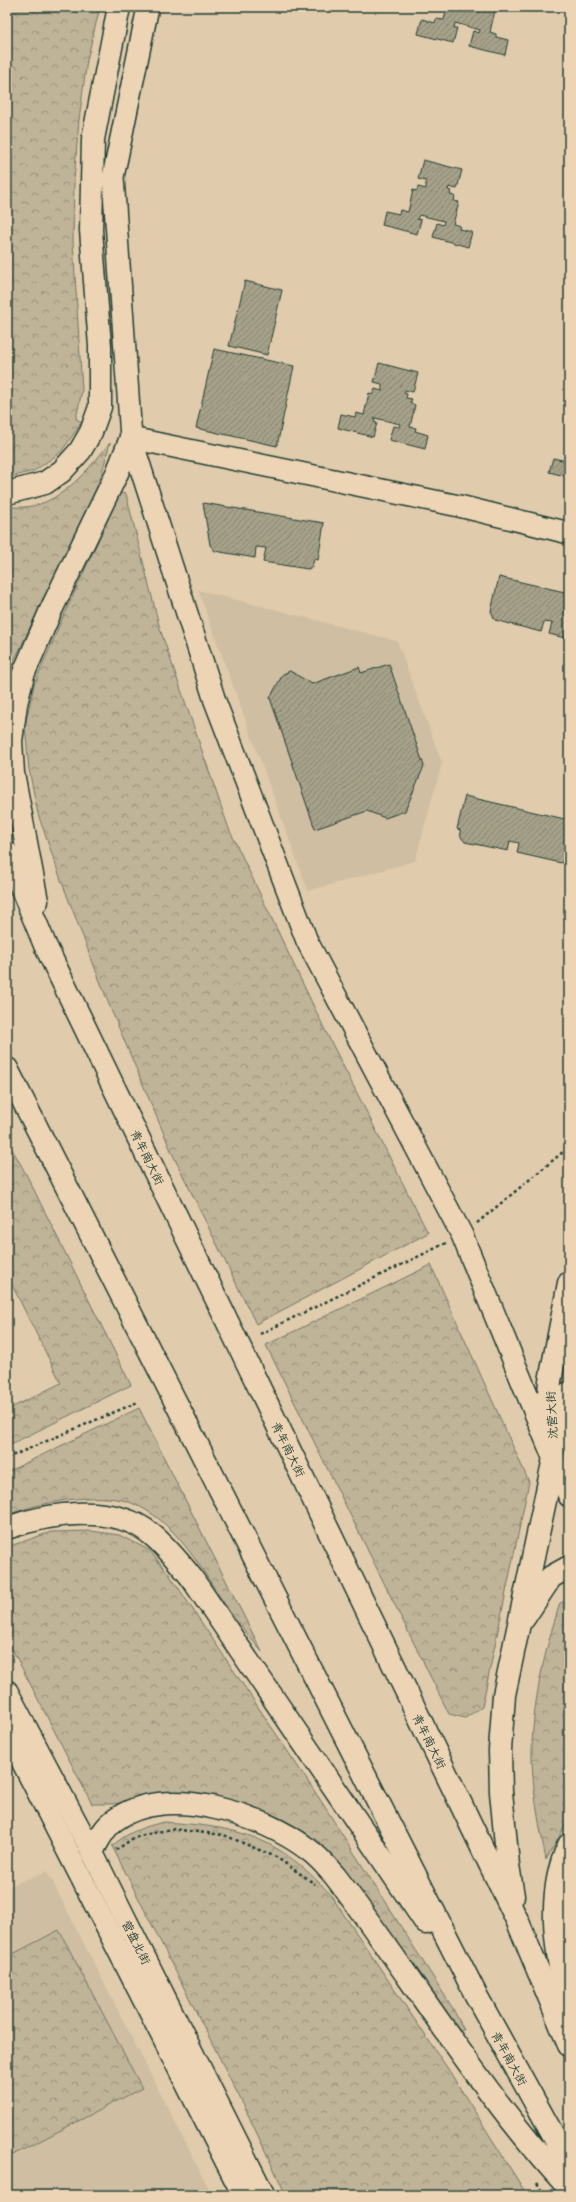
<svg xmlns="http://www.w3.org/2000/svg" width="576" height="2202" viewBox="0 0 576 2202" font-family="'Playpen Sans','LXGW WenKai TC',sans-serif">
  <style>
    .built { fill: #cfbea2 }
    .forest { fill: url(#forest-crowns); stroke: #6f7866 }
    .building { fill: url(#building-hatch); stroke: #1f3d34 }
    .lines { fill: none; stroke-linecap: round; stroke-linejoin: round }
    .minor-casing { stroke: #1f3d34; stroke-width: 24 }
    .major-casing { stroke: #1f3d34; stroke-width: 25 }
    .highway-casing { stroke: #1f3d34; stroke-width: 25 }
    .path { stroke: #1f3d34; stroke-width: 2.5; stroke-dasharray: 3 3; stroke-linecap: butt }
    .minor { stroke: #ecd4b4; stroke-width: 21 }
    .major { stroke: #ecd4b4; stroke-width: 22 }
    .highway { stroke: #ecd4b4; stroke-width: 22 }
    .labels { text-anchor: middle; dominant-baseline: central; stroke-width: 4; stroke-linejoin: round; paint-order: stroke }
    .street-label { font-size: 12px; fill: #1f3d34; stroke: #ecd4b4 }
  </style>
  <defs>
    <pattern id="forest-crowns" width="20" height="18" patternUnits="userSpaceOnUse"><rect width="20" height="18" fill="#bfb398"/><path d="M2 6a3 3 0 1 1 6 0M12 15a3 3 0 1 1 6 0" fill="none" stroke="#9b937d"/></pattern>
    <pattern id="building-hatch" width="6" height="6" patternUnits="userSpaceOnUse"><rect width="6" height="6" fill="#a6a189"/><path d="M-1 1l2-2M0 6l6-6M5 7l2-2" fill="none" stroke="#878471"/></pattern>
  </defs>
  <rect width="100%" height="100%" fill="#e0cbac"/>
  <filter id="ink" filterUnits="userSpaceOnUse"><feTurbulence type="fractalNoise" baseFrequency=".025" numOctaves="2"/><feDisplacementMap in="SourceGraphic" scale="8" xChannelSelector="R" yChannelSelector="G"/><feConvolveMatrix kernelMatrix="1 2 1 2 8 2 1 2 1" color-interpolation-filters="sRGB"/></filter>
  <g filter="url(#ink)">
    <!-- built -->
    <g class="built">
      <polygon points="198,590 397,641 442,763 415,861 308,891"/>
      <polygon points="47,1871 212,2195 7,2195 7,1887"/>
    </g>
    <!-- forest -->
    <g class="forest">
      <polygon points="7,7 100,7 87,60 79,120 74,181 73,242 82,390 76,419 82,422 61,452 34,471 10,477 7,476"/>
      <path d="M110,443L99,483L13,663L7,683V506C53,515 84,474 110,443Z"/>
      <polygon points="120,493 126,494 160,629 229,829 325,1030 428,1233 256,1324 172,1153 110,1007 61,880 38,814 29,769 25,726 34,685 59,626"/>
      <polygon points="7,1140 26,1174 131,1385 7,1446 7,1410 61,1383 7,1275"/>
      <polygon points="431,1265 529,1482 482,1707 465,1718 449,1714 266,1345"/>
      <path d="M139,1408L262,1652C251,1639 240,1625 230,1612C203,1573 177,1519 129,1502C97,1491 38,1503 7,1515V1472Z"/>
      <polygon points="91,1531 119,1535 149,1550 169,1574 321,1801 452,2007 464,2030 457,2029 294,1830 143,1799 113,1804 92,1804 7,1639 7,1547 51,1532"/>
      <path d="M569,1600V1819L546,1860C540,1828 533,1794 532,1761C531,1708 544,1653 560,1603Z"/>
      <path d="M164,1822C240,1827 277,1836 330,1894L448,2069L527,2195H286L244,2106L112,1846C128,1832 143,1827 164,1822Z"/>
      <polygon points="59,1930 142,2088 7,2158 7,1957"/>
    </g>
    <!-- building -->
    <g class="building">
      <polygon points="447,7 491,7 490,9 495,10 490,32 496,34 496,37 508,40 505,55 469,46 473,31 479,33 480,30 455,23 454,28 457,28 453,43 418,34 422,19 435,23 436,19 444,20"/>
      <polygon points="423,160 462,170 457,189 449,187 448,190 451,191 450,195 455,196 454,201 459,202 453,224 460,226 459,229 472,232 468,247 433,237 437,223 443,225 444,221 419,215 417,219 421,220 417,234 382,225 385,211 399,214 400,210 408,212 413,190 417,191 418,187 426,189 426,181 418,179"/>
      <polygon points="245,281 282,290 267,355 229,346"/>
      <polygon points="214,349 294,366 277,446 196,428"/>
      <polygon points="379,363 418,373 413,392 405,390 404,393 407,394 406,398 412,399 410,403 415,405 410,427 416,428 415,431 428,435 425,449 389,440 393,426 399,427 400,424 375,418 374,422 377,423 373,437 338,428 341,414 355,417 356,413 364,415 369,393 373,394 375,389 382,391 382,384 374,382"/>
      <polygon points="568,457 569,477 549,472 553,458 567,461"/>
      <polygon points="203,503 324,523 318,560 314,559 312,567 308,569 263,562 266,548 256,547 255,558 215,551 210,545"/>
      <polygon points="499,577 569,593 569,639 549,634 552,623 544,622 541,632 495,620 491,611"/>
      <polygon points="389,664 424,766 405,811 385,818 367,811 315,829 270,698 283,674 290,671 312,684 359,667 361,673"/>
      <polygon points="465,796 569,820 569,858 561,863 517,853 519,843 510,841 508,851 465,842 461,837 460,830 457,829"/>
    </g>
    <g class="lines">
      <!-- minor casing -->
      <g class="minor-casing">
        <g id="minor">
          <polyline points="148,7 113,177 131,438 215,701 307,941 462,1235 569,1496"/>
          <polyline points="131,438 459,506 569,533"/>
          <polyline points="7,1691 92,1852 264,2195"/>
          <polyline points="7,1732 243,2195"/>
        </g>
      </g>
      <!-- major casing -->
      <g class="major-casing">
        <g id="major">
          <polyline points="558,1442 569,1393"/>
          <polyline points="554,1458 548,1406 550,1381 569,1283"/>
        </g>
      </g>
      <!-- highway casing -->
      <g class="highway-casing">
        <g id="highway">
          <polyline points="7,491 11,492 45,483 62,471 80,451 91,432 100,407 100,346 91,230 93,139 119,7"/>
          <polyline points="7,853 45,945 518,1922 569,2045"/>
          <polyline points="37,901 13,773 11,741 16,704 23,675 51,610 117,473 131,438"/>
          <polyline points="7,1069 477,1997 558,2144 569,2169"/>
          <path d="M7,1528C49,1513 114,1503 151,1534C166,1546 179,1562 191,1577L426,1923"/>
          <polyline points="524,1618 551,1577 569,1567"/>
          <path d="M569,1845C543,1899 559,1962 569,2018"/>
          <path d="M92,1852C98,1841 104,1827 115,1820C166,1782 264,1815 309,1850C319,1857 327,1867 335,1876C414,1979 480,2092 569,2188"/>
          <polyline points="513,1896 508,1865 501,1792 500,1750 504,1695 554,1458"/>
        </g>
      </g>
      <!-- path -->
      <g class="path">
        <polyline points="477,1223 569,1147"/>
        <polyline points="260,1334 446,1243"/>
        <polyline points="7,1458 138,1402"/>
        <polyline points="116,1850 135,1837 171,1829 224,1835 276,1857 315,1884"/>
        <polyline points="537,2183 545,2195"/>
      </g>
      <!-- minor -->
      <use href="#minor" class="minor"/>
      <!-- major -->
      <use href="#major" class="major"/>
      <!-- highway -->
      <use href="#highway" class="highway"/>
    </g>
  </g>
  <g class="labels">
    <!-- street labels -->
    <g class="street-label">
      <text transform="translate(148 1157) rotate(64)">青年南大街</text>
      <text transform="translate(551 1415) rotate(-93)">沈营大街</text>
      <text transform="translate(289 1449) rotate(64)">青年南大街</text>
      <text transform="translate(430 1741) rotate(64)">青年南大街</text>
      <text transform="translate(137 1942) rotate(63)">营盘北街</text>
      <text transform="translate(510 2058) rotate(61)">青年南大街</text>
    </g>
  </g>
  <!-- margin -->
  <rect width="576" height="2202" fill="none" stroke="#ecd4b4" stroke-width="24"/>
  <rect x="12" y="12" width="552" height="2178" fill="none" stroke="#1f3d34" stroke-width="1.5" filter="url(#ink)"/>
</svg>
